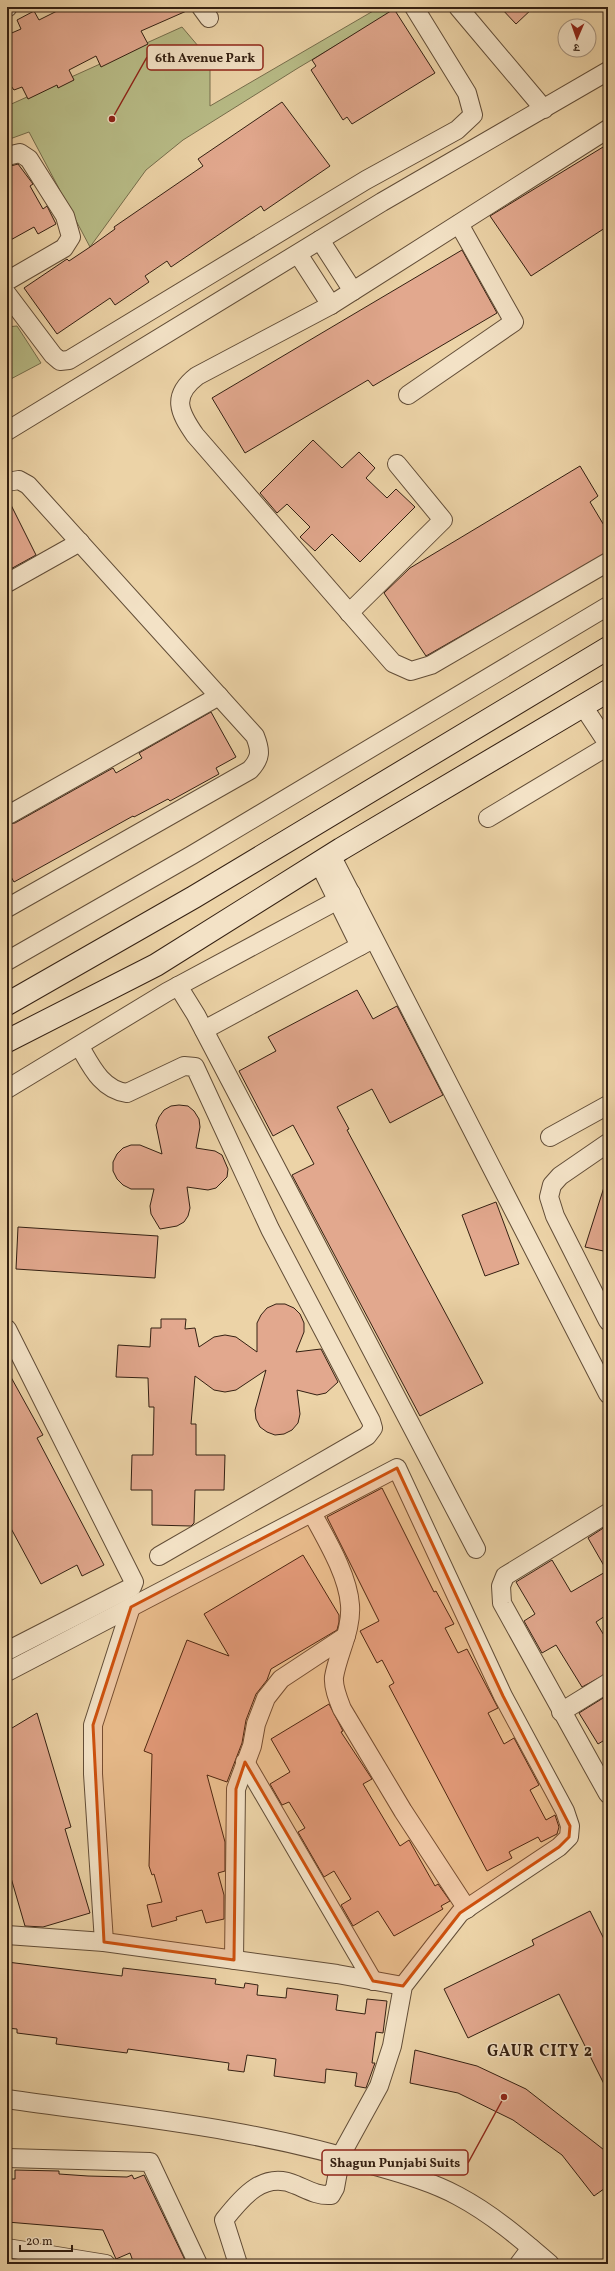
<svg xmlns="http://www.w3.org/2000/svg" width="615" height="2271" viewBox="0 0 615 2271" font-family="Vollkorn,'Noto Serif Devanagari',serif">
  <style>
    .green { fill: #b8bc87; stroke: #766e4c }
    .building { fill: #e2a88e; stroke: #342012 }
    .lines { fill: none; stroke-linecap: round; stroke-linejoin: round }
    .street-casing { stroke: #624d37; stroke-width: 20 }
    .secondary-casing { stroke: #342012; stroke-width: 24 }
    .street { stroke: #f3e2c6; stroke-width: 18 }
    .secondary { stroke: #f3e2c6; stroke-width: 22 }
    .marked { fill: #cd500d; fill-opacity: 0.2; stroke: #cd500d; stroke-width: 3; stroke-linejoin: round }
    .labels { text-anchor: middle; dominant-baseline: central; stroke-width: 3; stroke-linejoin: round; paint-order: stroke }
    .district-label { font-size: 16px; font-weight: bold; letter-spacing: 1px; fill: #342012; stroke: #f3e2c6 }
    .leader { fill: none; stroke: #8f2418; stroke-width: 1.5 }
    .callout-dot { fill: #8f2418; stroke: #f3e2c6; stroke-width: 1.5 }
    .callout { fill: #f3e2c6; stroke: #8f2418; stroke-width: 1.5 }
    .callout-label { font-size: 13px; text-anchor: middle; font-weight: bold; fill: #342012 }
  </style>
  <rect width="100%" height="100%" fill="#ecd3a7"/>
  <filter id="stains"><feTurbulence type="fractalNoise" baseFrequency=".005" numOctaves="4"/><feColorMatrix values="0 0 0 0 .2 0 0 0 0 .09 0 0 0 0 .02 0 0 0 .5 -.17"/></filter>
  <radialGradient id="worn" r=".72"><stop offset=".6" stop-color="#630" stop-opacity="0"/><stop offset="1" stop-color="#630" stop-opacity=".3"/></radialGradient>
  <!-- green -->
  <g class="green">
    <polygon points="380,7 397,9 298,68 183,140 146,170 90,247 29,132 7,140 7,106 182,27 210,60 210,106"/>
    <polygon points="17,326 41,363 7,381 7,327"/>
  </g>
  <!-- building -->
  <g class="building">
    <polygon points="65,7 191,7 191,9 141,31 148,44 101,67 96,56 69,70 74,80 58,88 57,85 28,99 22,87 14,90 11,86 7,88 7,35 21,29 17,20 34,11 39,20"/>
    <polygon points="500,7 534,7 516,24"/>
    <polygon points="394,9 435,73 352,124 347,117 343,120 311,70 316,66 312,60"/>
    <polygon points="282,102 330,166 264,211 261,206 171,267 167,261 145,276 149,282 115,305 110,298 57,334 24,288 67,259 69,261 90,247 115,229 114,227 203,166 198,159"/>
    <polygon points="608,144 608,226 531,276 490,216"/>
    <polygon points="18,164 33,184 30,186 43,209 47,206 56,224 38,234 34,227 7,242 7,167"/>
    <polygon points="462,250 497,313 373,386 368,380 245,453 212,398"/>
    <polygon points="313,440 342,468 359,452 375,468 366,478 387,498 396,489 415,507 360,562 332,534 315,551 300,537 310,527 287,504 277,513 260,493"/>
    <polygon points="580,466 598,496 590,502 608,532 608,552 426,656 384,593 410,568"/>
    <polygon points="7,497 36,555 7,571"/>
    <polygon points="211,712 236,757 216,768 219,774 170,801 168,799 134,817 133,816 14,882 7,870 7,824 15,823 113,768 116,773 142,758 139,753"/>
    <polygon points="357,990 373,1019 397,1006 443,1095 390,1123 372,1089 337,1107 349,1129 347,1130 483,1383 420,1416 292,1175 314,1164 293,1125 273,1136 239,1071 276,1051 268,1037"/>
    <polygon points="179,1105 188,1106 194,1111 199,1119 200,1127 196,1148 215,1151 222,1155 228,1169 227,1177 216,1188 208,1190 187,1187 190,1208 188,1216 184,1222 177,1226 160,1229 151,1214 150,1206 154,1189 131,1189 123,1185 117,1179 113,1171 113,1162 117,1154 123,1148 131,1145 140,1145 162,1154 156,1125 159,1117 164,1110 171,1106"/>
    <polygon points="605,1184 608,1184 608,1252 585,1247"/>
    <polygon points="496,1202 519,1264 485,1276 462,1215"/>
    <polygon points="18,1227 158,1236 155,1278 16,1269"/>
    <polygon points="276,1304 285,1304 294,1308 300,1314 304,1323 304,1332 296,1352 321,1349 338,1382 326,1393 317,1395 297,1390 300,1414 298,1423 292,1430 284,1434 275,1435 267,1432 260,1427 256,1419 255,1410 266,1370 236,1390 225,1392 214,1390 195,1376 191,1424 196,1424 196,1455 225,1455 224,1490 195,1490 194,1523 191,1526 152,1525 152,1490 131,1490 132,1455 153,1455 154,1407 149,1407 148,1378 116,1377 118,1345 150,1347 151,1328 161,1328 161,1319 186,1319 185,1329 195,1328 199,1347 214,1337 225,1335 236,1337 257,1352 257,1323 261,1315 267,1308"/>
    <polygon points="7,1370 43,1435 37,1438 104,1565 82,1576 77,1565 41,1584 7,1521"/>
    <polygon points="382,1488 434,1592 436,1591 454,1624 445,1628 458,1653 467,1649 498,1708 488,1713 504,1744 514,1738 539,1785 530,1790 546,1820 555,1815 559,1827 557,1834 541,1842 538,1837 509,1852 512,1858 487,1871 389,1686 394,1683 382,1660 377,1663 360,1631 379,1621 327,1517"/>
    <polygon points="608,1525 608,1614 596,1622 608,1642 608,1673 582,1687 556,1645 542,1653 524,1621 535,1614 516,1582 552,1560 571,1592 607,1571 588,1538"/>
    <polygon points="303,1555 339,1615 339,1622 337,1630 271,1669 267,1680 256,1694 246,1720 242,1743 227,1782 207,1775 225,1842 225,1871 218,1873 224,1895 224,1919 206,1923 202,1910 176,1917 177,1920 152,1927 147,1905 162,1902 154,1874 152,1875 149,1866 152,1754 144,1751 187,1640 229,1656 204,1614"/>
    <polygon points="608,1695 608,1738 598,1744 579,1713"/>
    <polygon points="329,1704 343,1731 341,1732 372,1779 363,1784 400,1846 409,1840 435,1886 438,1884 450,1901 441,1906 443,1909 394,1936 378,1911 353,1926 341,1905 351,1899 334,1871 324,1877 298,1832 305,1828 289,1802 282,1805 270,1784 290,1772 271,1739"/>
    <polygon points="37,1713 71,1827 65,1829 90,1913 43,1927 25,1926 7,1864 7,1731"/>
    <polygon points="590,1911 608,1947 608,2092 559,1994 468,2038 444,1989 534,1945 532,1940"/>
    <polygon points="7,1962 122,1976 123,1968 216,1979 215,1984 244,1988 245,1983 258,1985 257,1995 286,1998 287,1988 338,1995 336,2010 365,2014 367,1999 387,2001 383,2033 376,2032 372,2063 375,2063 366,2088 355,2086 357,2073 326,2069 325,2083 274,2076 276,2059 262,2057 247,2055 244,2072 228,2070 229,2063 128,2049 127,2053 56,2044 57,2038 17,2033 17,2029 7,2028"/>
    <polygon points="415,2050 477,2066 526,2089 608,2153 608,2186 594,2196 562,2155 513,2120 458,2093 410,2083"/>
    <polygon points="15,2170 59,2171 59,2174 88,2176 127,2177 132,2175 134,2179 144,2175 185,2260 177,2264 134,2264 130,2253 116,2259 103,2230 7,2222 7,2179 15,2179"/>
  </g>
  <g class="lines">
    <!-- street casing -->
    <g class="street-casing">
      <g id="street">
        <polyline points="201,7 209,18"/>
        <polyline points="458,7 544,109"/>
        <polyline points="7,8 8,7"/>
        <path d="M608,129L331,305L197,376C171,396 179,412 195,435L393,663L411,671L431,665L608,562"/>
        <polyline points="7,156 20,153 29,159 65,216 71,237 64,248 7,281"/>
        <polyline points="320,240 353,291"/>
        <polyline points="298,254 331,305"/>
        <polyline points="7,294 53,355 60,361 69,360 366,180 457,130 473,115 467,93 414,7"/>
        <polyline points="408,395 514,322 459,224"/>
        <polyline points="7,431 382,202 608,71"/>
        <path d="M7,482L19,480L28,485L255,736C261,751 261,758 250,770L7,908"/>
        <polyline points="7,583 80,542"/>
        <polyline points="349,613 443,520 397,464"/>
        <polyline points="583,706 608,744"/>
        <polyline points="10,814 219,696"/>
        <polyline points="488,818 608,746"/>
        <polyline points="331,855 608,1394"/>
        <polyline points="319,863 360,946 371,940"/>
        <polyline points="7,961 192,855 608,606"/>
        <polyline points="178,986 196,1015 476,1549"/>
        <polyline points="204,1030 360,946"/>
        <path d="M80,1047C91,1066 102,1090 127,1093L184,1066L195,1067L270,1229L371,1421L373,1428L367,1436L159,1556"/>
        <polyline points="7,1089 167,992 351,893"/>
        <polyline points="550,1137 608,1105"/>
        <polyline points="608,1143 560,1176 552,1185 549,1197 555,1216 608,1321"/>
        <polyline points="7,1329 134,1582 132,1587 7,1651"/>
        <path d="M312,1513C326,1539 348,1575 350,1605C352,1630 338,1653 334,1677C333,1687 338,1699 342,1709L403,1811L467,1909"/>
        <polyline points="608,1513 505,1576 501,1586 502,1603 608,1794"/>
        <path d="M7,1672L397,1468L503,1696L565,1811L570,1826L569,1837L559,1847L460,1913L403,1986L392,2046L379,2086L341,2155L335,2188L331,2195C318,2196 308,2190 296,2185C264,2170 242,2197 224,2220L238,2264"/>
        <polyline points="561,1712 608,1683"/>
        <polyline points="245,1762 373,1981"/>
        <polyline points="7,1935 104,1942 337,1974 403,1986"/>
        <polyline points="104,1942 93,1774 93,1725 131,1607"/>
        <polyline points="234,1960 236,1789 252,1746 256,1724 266,1698 281,1679 346,1636"/>
        <path d="M7,2099C131,2117 256,2128 375,2166C403,2174 432,2182 458,2196C492,2214 521,2239 550,2264"/>
        <polyline points="7,2158 150,2162 198,2264"/>
        <polyline points="7,2248 106,2264"/>
        <polyline points="519,2264 531,2248"/>
      </g>
    </g>
    <!-- secondary casing -->
    <g class="secondary-casing">
      <g id="secondary">
        <polyline points="7,1004 194,897 608,648"/>
        <polyline points="7,1041 156,965 341,849 608,691"/>
      </g>
    </g>
    <!-- street -->
    <use href="#street" class="street"/>
    <!-- secondary -->
    <use href="#secondary" class="secondary"/>
  </g>
  <!-- marked area -->
  <path class="marked" d="M397,1468L503,1696L570,1826L569,1837L559,1847L460,1913L403,1986L373,1981L245,1762L236,1789L234,1960L104,1942L93,1725L131,1607Z"/>
  <g class="labels">
    <!-- district labels -->
    <g class="district-label">
      <text x="540" y="2052">GAUR CITY 2</text>
    </g>
  </g>
  <!-- callouts -->
  <path class="leader" d="M112 119L147 57M504 2097L468 2163"/>
  <g class="callout-dot">
    <circle cx="112" cy="119" r="4"/>
    <circle cx="504" cy="2097" r="4"/>
  </g>
  <g class="callout">
    <rect x="147" y="45" width="116" height="25" rx="4"/>
    <rect x="322" y="2150" width="146" height="25" rx="4"/>
  </g>
  <g class="callout-label">
    <text x="205" y="62">6th Avenue Park</text>
    <text x="395" y="2167">Shagun Punjabi Suits</text>
  </g>
  <!-- margin -->
  <rect width="615" height="2271" fill="none" stroke="#ecd3a7" stroke-width="24"/>
  <rect x="8" y="8" width="599" height="2255" fill="none" stroke="#342012" stroke-width="2"/>
  <rect x="12" y="12" width="591" height="2247" fill="none" stroke="#342012"/>
  <!-- north arrow -->
  <g transform="translate(577 38) rotate(182)"><circle r="19" fill="#f3e2c6" stroke="#a7947e"/>
  <path d="M0-3L7 15L0 10L-7 15Z" fill="#8f2418"/>
  <text y="-6" font-size="11" font-weight="bold" text-anchor="middle" fill="#342012">उ</text>
  </g>
  <!-- scale -->
  <path d="M20 2245v6h52v-6" fill="none" stroke="#342012" stroke-width="2"/>
  <text x="26" y="2245" font-size="12" fill="#342012" stroke="#f3e2c6" stroke-width="3" paint-order="stroke">20 m</text>
  <rect width="100%" height="100%" filter="url(#stains)"/>
  <rect width="100%" height="100%" fill="url(#worn)"/>
</svg>
